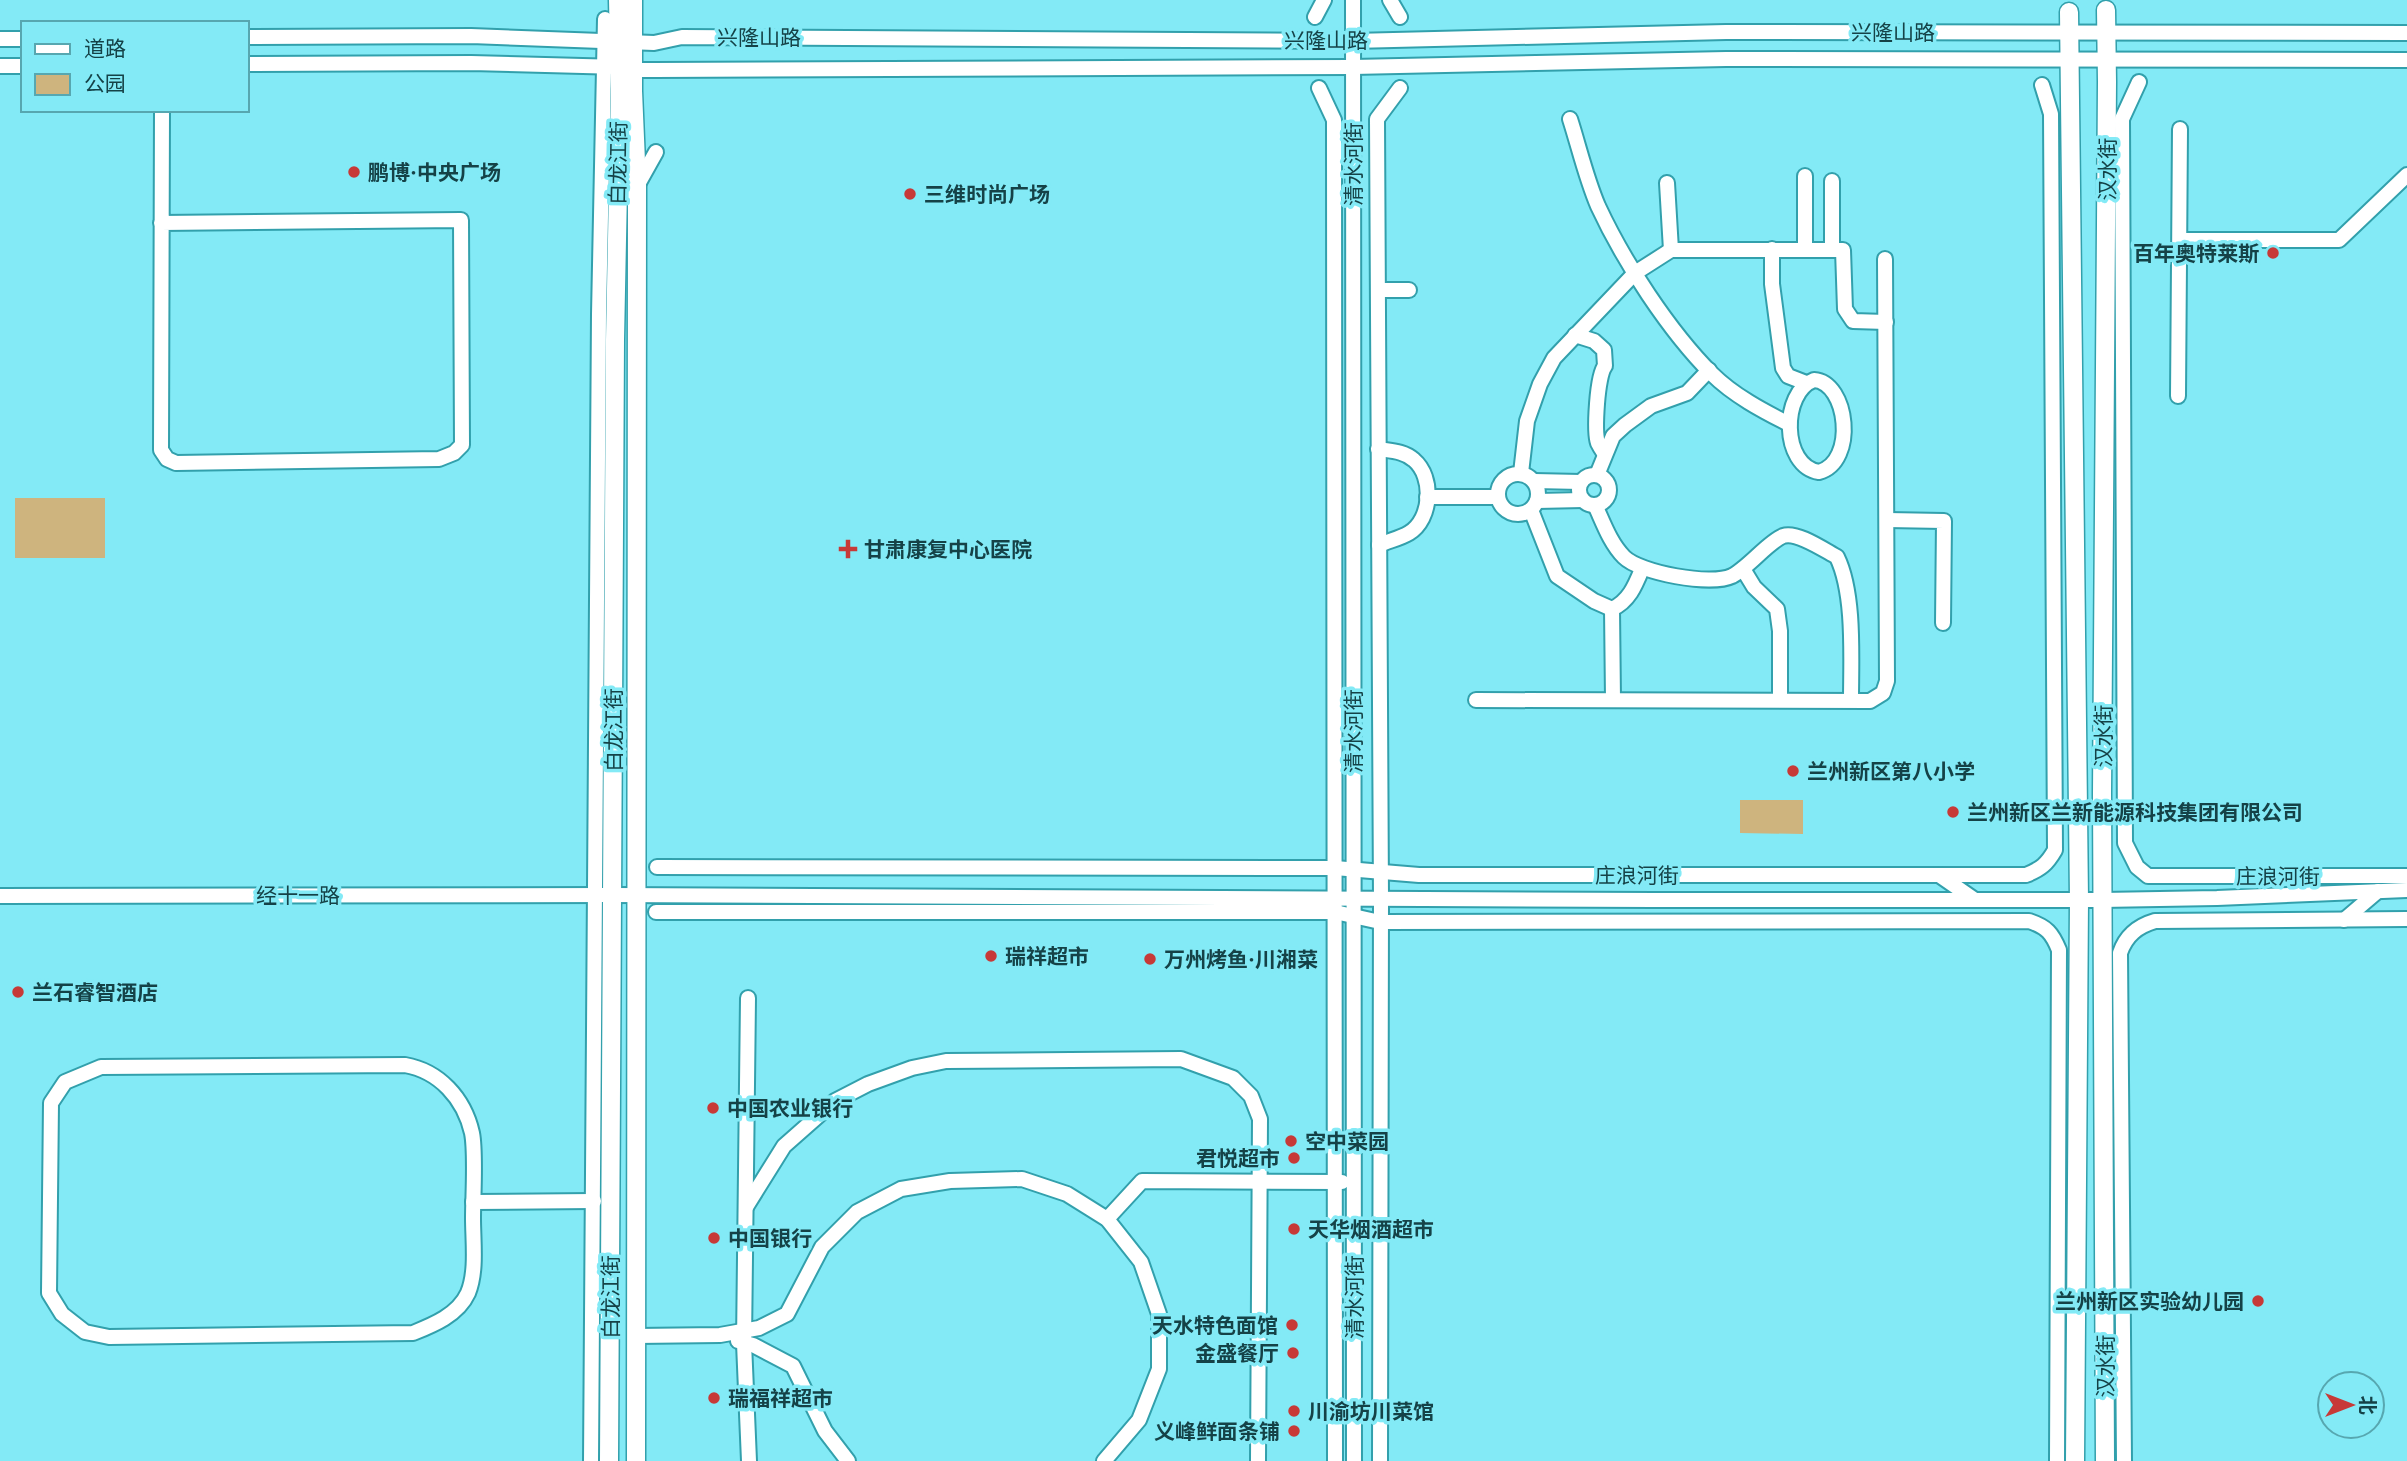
<svg xmlns="http://www.w3.org/2000/svg" width="2407" height="1461" viewBox="0 0 2407 1461" font-family="Inter,'Noto Sans SC',sans-serif">
  <style>
    .green { fill: #ceb47e }
    .lines { fill: none; stroke-linecap: round; stroke-linejoin: round }
    .minor-casing { stroke: #32a0ac; stroke-width: 18 }
    .major-casing { stroke: #32a0ac; stroke-width: 21 }
    .minor { stroke: #fff; stroke-width: 14 }
    .major { stroke: #fff; stroke-width: 18 }
    .poi-dot { fill: #c73937; stroke: #83eaf6; stroke-width: 2.5 }
    .labels { text-anchor: middle; dominant-baseline: central; stroke-width: 7; stroke-linejoin: round; paint-order: stroke }
    .street-label { font-size: 21px; fill: #154247; stroke: #83eaf6 }
    .poi-label { font-size: 21px; font-weight: bold; fill: #154247; stroke: #83eaf6; text-anchor: start }
  </style>
  <rect width="100%" height="100%" fill="#83eaf6"/>
  <!-- green -->
  <g class="green">
    <rect x="15" y="498" width="90" height="60"/>
    <polygon points="1740,800 1803,800 1803,834 1740,833"/>
  </g>
  <g class="lines">
    <!-- minor casing -->
    <g class="minor-casing">
      <g id="minor">
        <polyline points="1353,0 1354,1461"/>
        <polyline points="1390,0 1400,17"/>
        <polyline points="1315,17 1324,0"/>
        <polyline points="247,37 471,36 654,43 682,37 1353,41 1726,32 2407,33"/>
        <polyline points="0,39 23,39"/>
        <polyline points="247,64 471,63 620,67 632,70 654,70 1353,67 1726,59 2407,60"/>
        <polyline points="0,66 23,66"/>
        <polyline points="2139,82 2122,119 2125,843 2137,867 2148,876 2407,876"/>
        <polyline points="1319,88 1334,120 1335,1461"/>
        <path d="M1570,119C1579,147 1586,178 1598,206C1624,262 1669,331 1712,374C1733,395 1763,411 1789,424"/>
        <polyline points="1667,183 1671,250"/>
        <polyline points="637,186 656,152"/>
        <polyline points="161,223 461,220 462,445 454,453 439,459 176,463 167,459 161,450 162,110"/>
        <polyline points="2180,240 2339,240 2407,175"/>
        <polyline points="1772,249 1772,284 1783,368 1788,376 1806,383"/>
        <polyline points="1805,249 1805,176"/>
        <polyline points="1832,250 1832,181"/>
        <polyline points="1378,290 1409,290"/>
        <path d="M1575,335L1594,341L1604,350L1605,366C1597,375 1594,432 1598,443C1600,447 1602,450 1604,453"/>
        <path d="M1814,380C1848,382 1857,462 1819,472C1781,466 1781,392 1814,380Z"/>
        <polyline points="2178,396 2180,129"/>
        <path d="M1378,449C1391,451 1404,451 1414,460C1434,477 1432,519 1409,533C1401,538 1388,541 1379,545"/>
        <polyline points="1521,473 1527,421 1540,384 1554,358 1635,273 1671,250 1843,250 1845,309 1853,321 1886,322"/>
        <circle cx="1518" cy="494" r="20"/>
        <polyline points="1597,475 1613,436 1625,425 1651,406 1687,393 1709,370"/>
        <circle cx="1594" cy="490" r="15"/>
        <polyline points="1534,481 1581,482"/>
        <polyline points="1427,497 1498,497"/>
        <polyline points="1537,501 1583,500"/>
        <path d="M1595,505C1603,522 1610,543 1624,557C1640,573 1711,586 1732,576C1749,567 1768,542 1783,536C1797,531 1824,550 1837,557C1855,594 1851,659 1851,700"/>
        <polyline points="1531,510 1557,576 1594,601 1612,609"/>
        <polyline points="1887,520 1944,521 1943,623"/>
        <polyline points="1743,569 1754,587 1777,609 1780,631 1780,700"/>
        <polyline points="1612,609 1613,700"/>
        <path d="M1612,609C1629,601 1635,586 1642,569"/>
        <polyline points="1476,700 1870,701 1883,693 1887,681 1885,259"/>
        <path d="M657,867L1335,868L1419,875H2026C2041,869 2047,864 2055,850L2051,114L2042,85"/>
        <polyline points="1939,875 1975,900"/>
        <polyline points="0,896 613,895 1654,900 2102,900 2217,898 2407,890"/>
        <path d="M656,912H1335L1380,922L2029,921C2047,927 2052,933 2059,950L2057,1461"/>
        <polyline points="2344,920 2378,891"/>
        <polyline points="748,998 744,1343 749,1461"/>
        <path d="M405,1065C439,1071 464,1098 472,1133C476,1153 473,1196 473,1218C473,1242 477,1271 468,1293C458,1315 433,1325 413,1333L109,1337L85,1332L62,1314L49,1293L51,1103L65,1082L101,1067Z"/>
        <polyline points="473,1202 594,1201"/>
        <polyline points="746,1207 784,1146 835,1101 868,1084 912,1068 946,1061 1181,1059 1233,1078 1251,1096 1260,1119 1258,1461"/>
        <polyline points="1107,1219 1142,1181 1342,1182"/>
        <polyline points="636,1336 720,1335 759,1328 787,1314 822,1247 857,1212 901,1189 950,1181 1022,1179 1067,1194 1107,1219 1141,1262 1159,1314 1159,1369 1139,1420 1104,1461"/>
        <polyline points="738,1341 753,1345 793,1366 825,1431 848,1461"/>
        <polyline points="591,1461 599,314 605,19"/>
        <polyline points="1380,1461 1381,898 1377,119 1400,88"/>
        <path d="M2124,1461L2120,953C2126,935 2138,926 2155,921L2407,919"/>
      </g>
    </g>
    <!-- major casing -->
    <g class="major-casing">
      <g id="major">
        <polyline points="633,0 633,91 637,186 636,1461"/>
        <polyline points="2069,12 2079,900 2075,1461"/>
        <polyline points="609,1461 615,340 620,89 618,0"/>
        <polyline points="2105,1461 2102,794 2107,82 2106,10"/>
      </g>
    </g>
    <!-- minor -->
    <use href="#minor" class="minor"/>
    <!-- major -->
    <use href="#major" class="major"/>
  </g>
  <!-- markers -->
  <g class="poi-dot">
    <circle cx="354" cy="172" r="7"/>
    <circle cx="910" cy="194" r="7"/>
    <circle cx="2273" cy="253" r="7"/>
    <path d="M844.5 538.5h7v7h7v7h-7v7h-7v-7h-7v-7h7z"/>
    <circle cx="1793" cy="771" r="7"/>
    <circle cx="1953" cy="812" r="7"/>
    <circle cx="991" cy="956" r="7"/>
    <circle cx="1150" cy="959" r="7"/>
    <circle cx="18" cy="992" r="7"/>
    <circle cx="713" cy="1108" r="7"/>
    <circle cx="1291" cy="1141" r="7"/>
    <circle cx="1294" cy="1158" r="7"/>
    <circle cx="1294" cy="1229" r="7"/>
    <circle cx="714" cy="1238" r="7"/>
    <circle cx="2258" cy="1301" r="7"/>
    <circle cx="1292" cy="1325" r="7"/>
    <circle cx="1293" cy="1353" r="7"/>
    <circle cx="714" cy="1398" r="7"/>
    <circle cx="1294" cy="1411" r="7"/>
    <circle cx="1294" cy="1431" r="7"/>
  </g>
  <g class="labels">
    <!-- street labels -->
    <g class="street-label">
      <text x="1893" y="32">兴隆山路</text>
      <text x="759" y="37">兴隆山路</text>
      <text x="1326" y="40">兴隆山路</text>
      <text transform="translate(618 163) rotate(-89)">白龙江街</text>
      <text transform="translate(1353 164) rotate(-90)">清水河街</text>
      <text transform="translate(2107 169) rotate(-90)">汉水街</text>
      <text transform="translate(613 730) rotate(-90)">白龙江街</text>
      <text transform="translate(1353 731) rotate(-90)">清水河街</text>
      <text transform="translate(2103 736) rotate(-90)">汉水街</text>
      <text x="1637" y="875">庄浪河街</text>
      <text x="2278" y="876">庄浪河街</text>
      <text x="298" y="895">经十一路</text>
      <text transform="translate(610 1297) rotate(-90)">白龙江街</text>
      <text transform="translate(1354 1297) rotate(-90)">清水河街</text>
      <text transform="translate(2105 1366) rotate(-90)">汉水街</text>
    </g>
    <!-- poi labels -->
    <g class="poi-label">
      <text x="368" y="172">鹏博·中央广场</text>
      <text x="924" y="194">三维时尚广场</text>
      <text x="2259" y="253" text-anchor="end">百年奥特莱斯</text>
      <text x="864" y="549">甘肃康复中心医院</text>
      <text x="1807" y="771">兰州新区第八小学</text>
      <text x="1967" y="812">兰州新区兰新能源科技集团有限公司</text>
      <text x="1005" y="956">瑞祥超市</text>
      <text x="1164" y="959">万州烤鱼·川湘菜</text>
      <text x="32" y="992">兰石睿智酒店</text>
      <text x="727" y="1108">中国农业银行</text>
      <text x="1305" y="1141">空中菜园</text>
      <text x="1280" y="1158" text-anchor="end">君悦超市</text>
      <text x="1308" y="1229">天华烟酒超市</text>
      <text x="728" y="1238">中国银行</text>
      <text x="2244" y="1301" text-anchor="end">兰州新区实验幼儿园</text>
      <text x="1278" y="1325" text-anchor="end">天水特色面馆</text>
      <text x="1279" y="1353" text-anchor="end">金盛餐厅</text>
      <text x="728" y="1398">瑞福祥超市</text>
      <text x="1308" y="1411">川渝坊川菜馆</text>
      <text x="1280" y="1431" text-anchor="end">义峰鲜面条铺</text>
    </g>
  </g>
  <!-- legend -->
  <rect x="21" y="21" width="228" height="91" fill="#83eaf6" stroke="#57a7b0" stroke-width="2"/>
  <rect x="35" y="44" width="35" height="10" fill="#ffffff" stroke="#57a7b0" stroke-width="2"/>
  <text x="84" y="56" font-size="21" fill="#154247">道路</text>
  <rect x="35" y="74" width="35" height="21" fill="#ceb47e" stroke="#57a7b0" stroke-width="2"/>
  <text x="84" y="91" font-size="21" fill="#154247">公园</text>
  <!-- north arrow -->
  <g transform="translate(2351 1405) rotate(90)"><circle r="33" fill="#83eaf6" stroke="#57a7b0" stroke-width="2"/>
  <path d="M0-5L12 26L0 18L-12 26Z" fill="#c73937"/>
  <text y="-10" font-size="19" font-weight="bold" text-anchor="middle" fill="#154247">北</text>
  </g>
</svg>
